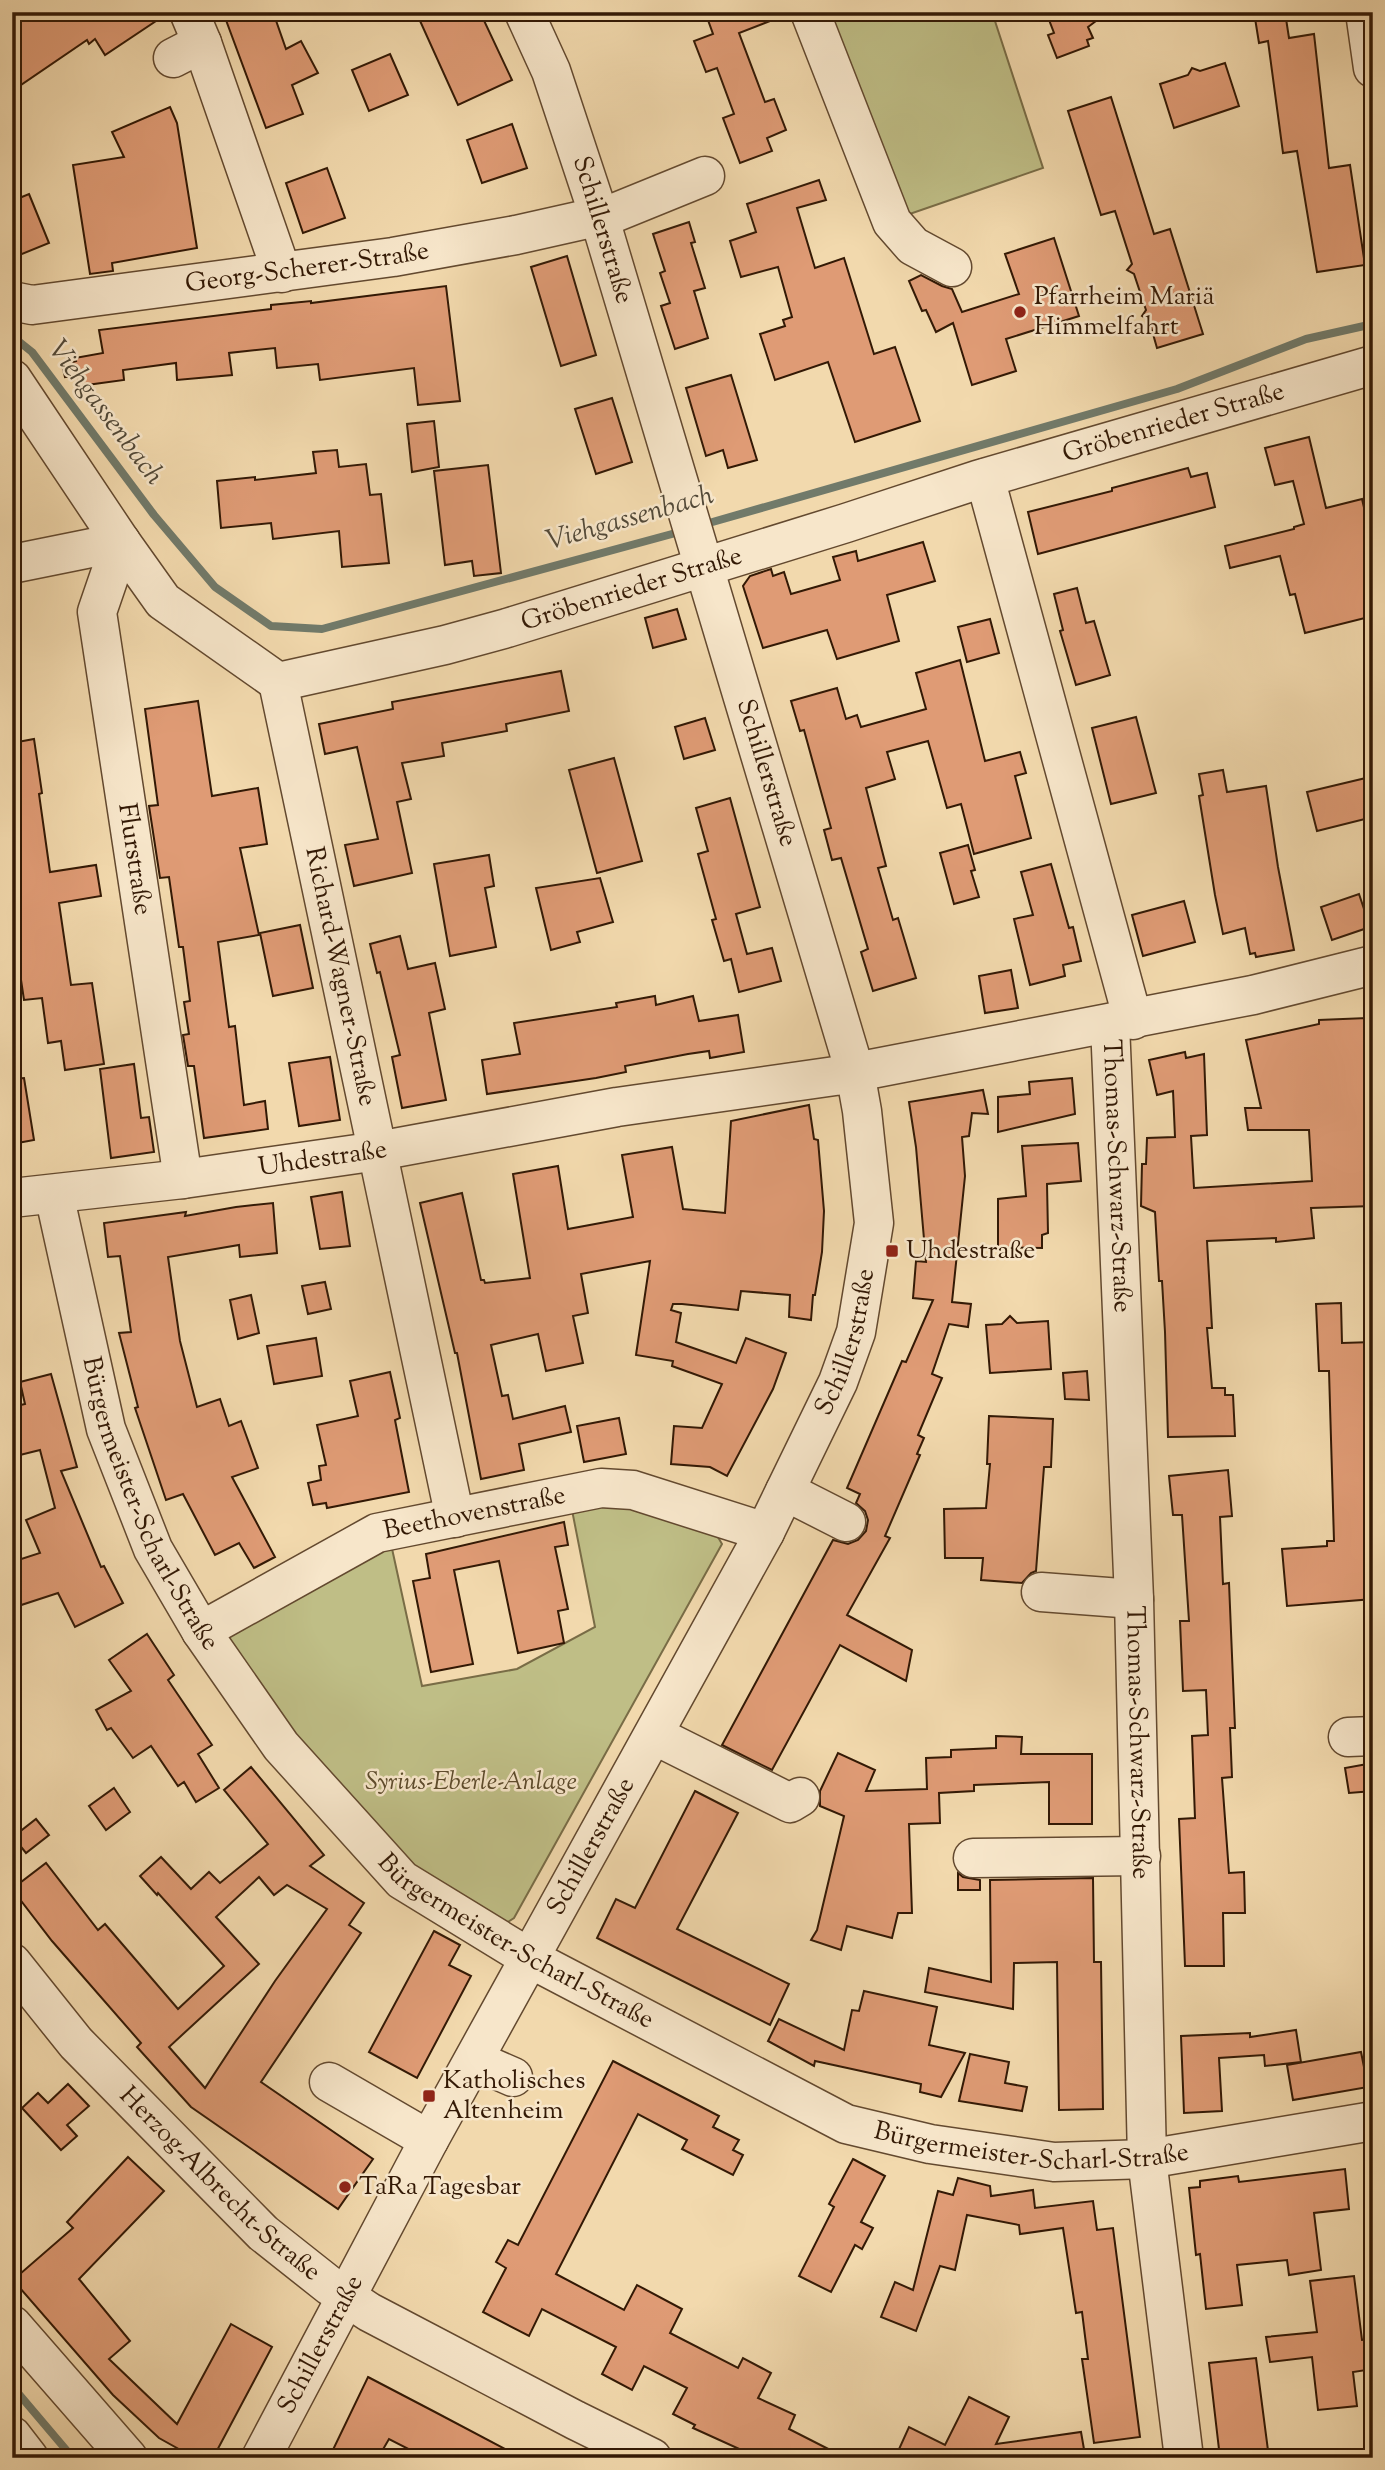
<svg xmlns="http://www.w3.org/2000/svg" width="1385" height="2470" viewBox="0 0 1385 2470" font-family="'Sorts Mill Goudy',serif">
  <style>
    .green { fill: #bfbe86; stroke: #796c46; stroke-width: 2 }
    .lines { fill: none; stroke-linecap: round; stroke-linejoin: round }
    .stream { stroke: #717a6a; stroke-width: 8 }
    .building { fill: #df9b75; stroke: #331905; stroke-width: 2; fill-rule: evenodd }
    .minor-casing { stroke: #63492f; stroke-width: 41 }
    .minor { stroke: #f7e6ca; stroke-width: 38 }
    .poi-dot { fill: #8f2418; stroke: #f7e6ca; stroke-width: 2.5 }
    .labels { text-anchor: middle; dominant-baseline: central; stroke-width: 5; stroke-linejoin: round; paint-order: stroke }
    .street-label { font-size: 26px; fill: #331905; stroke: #f7e6ca }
    .poi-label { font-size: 26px; fill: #331905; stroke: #f7e6ca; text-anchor: start }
    .park-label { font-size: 26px; font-style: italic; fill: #5d4b2c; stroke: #f7e6ca }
    .water-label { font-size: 28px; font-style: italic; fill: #524938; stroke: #f7e6ca }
  </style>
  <rect width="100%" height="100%" fill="#f2d9ad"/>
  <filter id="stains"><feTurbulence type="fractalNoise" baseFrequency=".00286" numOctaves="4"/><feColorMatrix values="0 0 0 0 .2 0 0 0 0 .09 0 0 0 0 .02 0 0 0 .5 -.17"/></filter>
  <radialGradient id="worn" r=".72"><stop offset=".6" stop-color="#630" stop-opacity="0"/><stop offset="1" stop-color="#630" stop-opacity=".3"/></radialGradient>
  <!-- green -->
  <g class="green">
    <polygon points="822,12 992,12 1043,168 901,217"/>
    <polygon points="618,1502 715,1532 722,1544 514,1918 500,1927 413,1871 293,1739 221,1644 226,1628 391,1544 422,1686 517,1669 595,1627 571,1505"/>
  </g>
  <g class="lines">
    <!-- stream -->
    <g class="stream">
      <polyline points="12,336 32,352 154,515 215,587 271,626 322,629 683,531"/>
      <polyline points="702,525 1177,389 1306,339 1373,324"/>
      <polyline points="12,2386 73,2458"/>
    </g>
  </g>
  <!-- building -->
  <g class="building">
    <polygon points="12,12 168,12 168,13 105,55 95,39 89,44 87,40 12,91"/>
    <polygon points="223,12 273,12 286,49 301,41 318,73 292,85 303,114 266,128"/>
    <polygon points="416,12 480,12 512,80 458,105"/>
    <polygon points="729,12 788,14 739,33 765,102 774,99 786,130 767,138 772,151 740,163 723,118 734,114 717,68 706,72 694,41 713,34 708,20"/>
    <polygon points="1046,12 1108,12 1088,27 1093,38 1087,40 1089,46 1057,58 1048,35 1054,33"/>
    <polygon points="1254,12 1285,12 1289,38 1314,34 1329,168 1350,165 1365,265 1317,272 1297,151 1283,153 1268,41 1259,43"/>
    <polygon points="390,54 408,95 369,111 352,70"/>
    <polygon points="1225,63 1239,106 1174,128 1160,84 1188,75 1192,68 1200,71"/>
    <polygon points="1111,97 1154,234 1170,229 1203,334 1157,348 1149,320 1142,316 1146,310 1134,274 1127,270 1132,264 1115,211 1101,215 1068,111"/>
    <polygon points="170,107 177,123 197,248 112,263 113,271 90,274 73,165 124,157 112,132"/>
    <polygon points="512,124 527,168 482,183 467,140"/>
    <polygon points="327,168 345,218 303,233 286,183"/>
    <polygon points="819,180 826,200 797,208 815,268 844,258 874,354 895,347 920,421 855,442 828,362 775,380 760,334 785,326 783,320 792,317 778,267 741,277 730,241 756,232 747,204"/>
    <polygon points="29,194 49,243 12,258 12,201"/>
    <polygon points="689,222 695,242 691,243 705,288 694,291 708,338 675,349 661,306 670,303 660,273 665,271 653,234"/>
    <polygon points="1054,238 1079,316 1006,339 1016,371 972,385 953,323 936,332 926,310 922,311 909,281 921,275 942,286 952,289 962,312 1019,294 1005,254"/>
    <polygon points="567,256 596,355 561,366 531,267"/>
    <polygon points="446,286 460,401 418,405 414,368 320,380 318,364 277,368 275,348 229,353 232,375 177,380 176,363 123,370 124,380 79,386 78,375 65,377 62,365 76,361 75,358 103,353 99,330 271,309 271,305 311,301 311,303"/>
    <polygon points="731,375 757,460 728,468 723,450 706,456 686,388"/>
    <polygon points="612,398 632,462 596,474 575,409"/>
    <polygon points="434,421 439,467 412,472 407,424"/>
    <polygon points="1309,437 1326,508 1362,499 1373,546 1373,616 1305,633 1295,594 1290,595 1280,556 1230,568 1225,546 1294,529 1294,527 1304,524 1293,481 1275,485 1265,448"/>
    <polygon points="337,450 339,467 366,464 370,495 381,494 389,563 342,567 339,531 273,539 271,523 221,528 217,481 255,477 255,480 316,473 313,452"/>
    <polygon points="488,465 501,573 474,576 472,561 445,565 434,471"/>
    <polygon points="1188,468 1191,477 1207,473 1215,507 1038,554 1028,512 1112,491 1112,488"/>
    <polygon points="923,542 935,581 887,595 899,641 837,659 827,630 763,648 743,586 750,576 771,569 773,576 784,572 791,594 840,580 833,557 856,551 858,561"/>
    <polygon points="1077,588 1086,623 1094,621 1110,675 1076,685 1060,631 1063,630 1054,594"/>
    <polygon points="677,609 686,639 653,648 645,618"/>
    <polygon points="990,619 999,653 967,662 958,627"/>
    <polygon points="960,660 985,761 1020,752 1026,773 1015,776 1031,838 974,854 961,804 947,808 928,741 887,752 895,779 866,788 886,866 878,868 893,920 898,918 916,978 873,991 861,952 868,949 841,858 832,860 824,830 831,828 804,730 800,731 791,701 837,688 846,719 857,715 861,727 926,709 916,673"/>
    <polygon points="561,671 569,711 506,724 507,731 442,743 444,756 402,763 411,799 397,802 412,873 354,886 345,845 378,839 357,747 325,754 319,724 393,709 392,702"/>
    <polygon points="198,701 212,796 258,788 267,844 240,848 259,935 218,942 229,1027 235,1026 244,1105 265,1101 268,1129 204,1138 194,1066 188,1066 183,1035 189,1034 184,1002 190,1001 183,947 179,947 169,877 160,878 149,806 158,805 145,709"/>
    <polygon points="1136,717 1156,793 1111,804 1092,728"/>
    <polygon points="705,718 715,750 684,759 675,727"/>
    <polygon points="34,739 42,793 39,794 50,872 96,865 101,896 59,903 71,985 92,983 104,1064 65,1070 61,1041 48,1043 42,998 24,1000 12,920 12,743"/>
    <polygon points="614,758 642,861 597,873 569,770"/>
    <polygon points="1223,770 1227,792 1266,786 1278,867 1294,950 1256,957 1255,953 1250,954 1245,928 1223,934 1215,895 1199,796 1203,795 1199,774"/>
    <polygon points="1370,777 1373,789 1373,817 1317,831 1307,792"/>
    <polygon points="730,798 760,907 736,914 747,954 772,948 781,981 739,992 731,959 724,961 712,920 716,919 698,854 708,851 696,808"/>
    <polygon points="968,845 975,870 971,871 979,897 954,904 940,853"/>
    <polygon points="489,855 494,886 485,888 496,947 450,956 434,864"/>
    <polygon points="1051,864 1069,928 1073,927 1081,961 1063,965 1065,976 1030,985 1014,919 1033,915 1021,872"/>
    <polygon points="600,878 613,922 577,932 580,942 551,950 536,888"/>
    <polygon points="1359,894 1370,927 1332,940 1321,907"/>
    <polygon points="1184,901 1195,942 1143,956 1132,915"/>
    <polygon points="300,925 313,988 273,996 260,933"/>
    <polygon points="400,936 408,969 435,963 445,1009 429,1013 446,1100 402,1108 392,1057 400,1055 380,972 377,973 370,944"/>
    <polygon points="1011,970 1018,1008 985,1013 979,976"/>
    <polygon points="655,996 656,1005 693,996 699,1021 738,1015 744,1052 710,1058 709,1051 688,1054 625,1066 626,1072 596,1078 487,1094 482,1060 520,1054 514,1023 617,1007 616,1003"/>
    <polygon points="1367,1018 1370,1089 1373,1089 1373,1206 1311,1208 1314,1238 1276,1242 1276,1238 1207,1241 1212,1328 1207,1328 1212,1388 1225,1388 1225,1395 1233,1395 1235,1436 1168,1437 1165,1332 1162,1281 1159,1281 1155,1212 1141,1206 1142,1164 1146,1164 1147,1138 1175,1137 1173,1091 1157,1095 1149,1060 1185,1052 1186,1058 1204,1054 1207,1135 1191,1136 1194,1188 1312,1181 1309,1130 1248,1130 1245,1108 1261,1108 1246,1040 1319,1024 1319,1020"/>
    <polygon points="330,1057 340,1120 299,1126 289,1063"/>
    <polygon points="134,1064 141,1118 149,1117 154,1152 111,1158 100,1069"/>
    <polygon points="24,1078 34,1140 12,1144 12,1079"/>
    <polygon points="1072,1078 1075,1114 998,1132 998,1097 1030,1094 1029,1082"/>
    <polygon points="983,1090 988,1114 972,1113 969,1136 962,1137 965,1176 952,1302 971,1304 968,1327 949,1324 932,1374 942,1378 918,1435 924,1438 917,1454 920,1455 885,1536 890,1538 847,1615 912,1650 906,1681 840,1645 772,1770 722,1745 833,1540 848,1544 858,1540 866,1531 868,1520 865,1511 856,1503 860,1494 847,1488 902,1361 906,1362 933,1300 913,1298 916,1261 926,1262 916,1147 909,1102"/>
    <polygon points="809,1105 814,1139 818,1140 824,1211 822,1252 815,1295 813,1295 811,1320 789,1317 790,1295 741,1291 738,1310 682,1304 673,1304 671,1310 681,1313 676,1342 736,1363 746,1338 786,1353 773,1389 727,1476 710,1467 671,1464 674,1426 702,1428 722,1384 672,1366 673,1361 636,1355 650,1261 581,1274 588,1313 573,1316 583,1363 546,1371 538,1334 491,1345 502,1396 508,1395 513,1419 565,1406 571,1432 519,1444 524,1470 481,1479 457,1353 455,1353 420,1203 462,1193 481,1280 484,1280 485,1283 530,1278 513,1174 558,1166 568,1229 633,1217 622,1155 672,1147 683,1209 725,1213 731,1121"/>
    <polygon points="1078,1143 1081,1181 1047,1184 1048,1233 1042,1235 1042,1248 998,1247 998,1199 1026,1196 1022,1146"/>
    <polygon points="342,1192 350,1246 320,1249 311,1197"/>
    <polygon points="273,1203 277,1253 240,1257 239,1245 168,1257 180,1341 197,1407 220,1399 229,1426 241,1421 258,1468 232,1477 275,1557 254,1568 239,1543 215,1555 183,1494 166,1500 135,1408 138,1407 119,1333 131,1332 120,1256 108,1257 104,1223 186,1212 185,1216 236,1207"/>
    <polygon points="325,1282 331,1309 308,1314 302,1286"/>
    <polygon points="251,1295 259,1333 238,1339 230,1300"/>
    <polygon points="1341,1303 1342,1343 1373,1342 1373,1599 1287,1606 1282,1549 1327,1546 1327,1541 1334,1541 1329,1371 1319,1371 1316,1304"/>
    <polygon points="1010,1316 1017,1323 1048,1321 1051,1369 990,1373 986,1325 1002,1324"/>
    <polygon points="316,1338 322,1376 274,1384 267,1346"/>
    <polygon points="1087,1371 1089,1400 1065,1399 1063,1373"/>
    <polygon points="390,1372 400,1418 395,1420 409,1492 327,1508 326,1503 313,1505 308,1483 321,1480 319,1466 326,1465 317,1425 358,1416 350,1381"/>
    <polygon points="51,1374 77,1467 61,1471 101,1567 104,1566 123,1603 75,1627 58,1593 12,1608 12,1562 40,1553 26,1520 55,1508 40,1450 12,1457 12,1407 25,1404 20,1382"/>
    <polygon points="989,1416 1053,1419 1051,1467 1044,1467 1036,1571 1031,1573 1022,1583 981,1580 983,1558 945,1558 944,1509 986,1508 990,1464 987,1464"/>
    <polygon points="619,1418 626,1454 584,1462 577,1426"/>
    <polygon points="1228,1470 1232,1516 1220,1517 1223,1584 1229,1583 1235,1728 1230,1728 1232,1777 1222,1778 1229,1873 1244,1872 1245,1913 1223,1913 1224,1966 1185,1966 1179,1819 1195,1818 1192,1736 1208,1735 1206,1690 1183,1691 1180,1621 1189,1621 1182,1515 1173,1515 1169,1476"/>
    <polygon points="564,1522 568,1545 555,1547 568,1609 558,1611 564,1643 518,1653 499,1561 454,1570 473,1664 431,1672 413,1581 430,1578 426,1554"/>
    <polygon points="147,1634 174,1675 168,1680 212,1745 198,1754 219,1788 196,1802 184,1782 178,1786 151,1746 133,1758 111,1728 107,1730 96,1710 131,1691 109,1660"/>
    <polygon points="996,1736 1022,1737 1021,1754 1092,1754 1092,1824 1049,1824 1049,1782 974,1785 974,1791 939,1793 940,1823 909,1824 912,1913 898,1913 892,1938 847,1926 841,1950 811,1940 817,1930 844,1816 820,1806 820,1791 838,1753 875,1770 866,1791 927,1789 926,1758 951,1757 951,1750 996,1748"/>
    <polygon points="1373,1763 1373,1791 1349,1793 1345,1768"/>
    <path d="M251,1767L324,1855L310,1866L364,1903L349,1925L361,1933L261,2082L373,2159L338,2209L191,2107L137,2047L141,2043L52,1941L12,1889L46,1863L98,1930L105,1924L178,2009L224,1966L158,1893L157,1895L140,1876L161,1857L191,1889L209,1872L220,1883L268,1844L224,1790ZM259,1877L274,1895L287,1885L327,1909L275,1981L205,2088L169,2047L259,1964L216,1917Z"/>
    <polygon points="114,1788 130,1812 106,1830 89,1806"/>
    <polygon points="695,1791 738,1813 677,1929 789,1984 770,2025 597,1938 616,1899 635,1908"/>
    <polygon points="36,1819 49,1835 26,1853 13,1837"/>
    <polygon points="958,1873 963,1877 980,1880 980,1890 958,1890"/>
    <polygon points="1093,1878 1094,1962 1101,1962 1103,2109 1059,2110 1057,1962 1014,1963 1013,2009 925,1992 929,1968 991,1982 990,1880"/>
    <polygon points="434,1931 460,1945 449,1965 471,1976 417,2078 369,2052"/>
    <polygon points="864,1991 937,2007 929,2045 965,2053 941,2097 920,2092 921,2084 815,2061 814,2066 768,2041 779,2019 844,2050 852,2010 859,2011"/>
    <polygon points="1296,2030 1301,2062 1265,2066 1264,2055 1219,2058 1222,2111 1184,2113 1181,2036 1250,2033 1250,2037"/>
    <polygon points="1361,2052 1368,2087 1293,2100 1287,2065"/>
    <polygon points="970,2054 1009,2062 1005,2083 1027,2087 1022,2111 959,2101"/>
    <polygon points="613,2061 719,2116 713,2127 739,2140 733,2150 743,2155 733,2175 682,2149 687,2140 638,2114 556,2274 624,2310 637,2285 682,2309 670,2333 738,2368 743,2358 771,2373 758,2398 795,2415 789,2429 846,2458 759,2458 693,2428 695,2425 673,2414 687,2388 644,2366 632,2390 602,2374 616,2347 542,2309 529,2336 483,2312 506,2268 496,2262 508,2240 518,2245"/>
    <polygon points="68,2084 89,2106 67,2125 77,2136 61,2150 22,2108 38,2093 48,2103"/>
    <polygon points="128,2157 164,2191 79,2279 130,2341 109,2359 177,2424 231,2324 272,2347 213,2458 195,2458 159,2438 113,2395 13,2280 73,2228 67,2222"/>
    <polygon points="853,2159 885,2176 861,2222 873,2228 862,2249 855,2245 831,2292 799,2276 834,2207 829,2204"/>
    <polygon points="1345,2169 1349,2209 1314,2213 1321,2270 1289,2275 1287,2260 1237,2265 1242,2305 1206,2309 1200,2254 1196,2255 1189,2188 1200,2187 1200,2181 1238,2176 1239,2182"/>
    <polygon points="958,2178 990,2186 991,2196 1033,2190 1035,2208 1093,2201 1097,2230 1113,2228 1140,2437 1094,2443 1082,2359 1088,2359 1085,2336 1082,2312 1076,2313 1063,2228 1020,2234 1019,2225 967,2215 955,2270 940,2266 916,2331 881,2317 895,2282 913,2290 938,2191 953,2195"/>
    <polygon points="1354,2276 1362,2340 1373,2339 1373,2369 1353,2372 1357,2406 1318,2410 1312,2357 1270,2362 1266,2337 1317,2332 1310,2281"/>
    <polygon points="1256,2358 1269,2458 1220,2458 1209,2363"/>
    <polygon points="368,2377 435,2412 522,2458 426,2458 389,2439 378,2458 329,2458"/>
    <polygon points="969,2397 1009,2417 996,2444 1081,2432 1085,2455 1062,2458 992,2458 992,2452 989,2458 895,2458 909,2427 945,2445"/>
  </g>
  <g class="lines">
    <!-- minor casing -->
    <g class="minor-casing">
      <g id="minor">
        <polyline points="189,12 202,43 282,273"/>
        <polyline points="810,12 892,222 913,246 952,267"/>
        <polyline points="1365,12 1373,68"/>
        <polyline points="173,58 202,43"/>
        <path id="s1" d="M12,301L32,305L393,257L516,235L614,213L705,176"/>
        <path id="s2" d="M12,379L121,542L163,601L278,682L445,645L507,628L846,523L977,480L1373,365"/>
        <polyline points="985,478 1133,1020"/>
        <path id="s3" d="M121,542L97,612L183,1179"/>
        <polyline points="12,564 121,542"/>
        <path id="s4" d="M278,682L455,1518"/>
        <path id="s5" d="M1110,1024L1134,1599L1147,2159L1184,2458"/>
        <path id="s6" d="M54,1194L106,1429L153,1549L201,1631L281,1746L402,1880L531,1959L846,2124L930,2144L1054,2162L1147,2159L1373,2121"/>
        <path id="s7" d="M12,1198L183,1179L378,1151L617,1107L835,1076L1253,995L1373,965"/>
        <polyline points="785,1491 846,1522"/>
        <polyline points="1041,1592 1134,1599"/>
        <path id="s8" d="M201,1631L377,1533L601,1488L633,1490L765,1532"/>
        <polyline points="654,1735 790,1803 800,1797"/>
        <polyline points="1348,1737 1373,1736"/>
        <polyline points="973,1858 1141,1856"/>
        <path id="s9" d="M12,1963L76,2043L263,2233L330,2286L369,2312L575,2420L652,2458"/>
        <polyline points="474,2060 513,2077"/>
        <polyline points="329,2082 429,2140"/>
        <polyline points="12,2325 128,2458"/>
        <polyline points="12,2436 29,2458"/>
        <path id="s10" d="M261,2458L429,2140L765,1532L838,1382L856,1332L874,1223L862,1111L855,1072L599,216L551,71L524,12"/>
      </g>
    </g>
    <!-- minor -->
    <use href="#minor" class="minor"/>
  </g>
  <!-- markers -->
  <g class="poi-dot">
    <circle cx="1020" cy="312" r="7"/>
    <rect x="885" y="1244" width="14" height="14" rx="3.5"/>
    <rect x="422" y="2089" width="14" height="14" rx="3.5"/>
    <circle cx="345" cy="2187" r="7"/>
  </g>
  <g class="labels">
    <!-- street labels -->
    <g class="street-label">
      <text transform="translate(602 230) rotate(73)">Schillerstraße</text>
      <text stroke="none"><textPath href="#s1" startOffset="298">Georg-Scherer-Straße</textPath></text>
      <text stroke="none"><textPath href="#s2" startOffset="1342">Gröbenrieder Straße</textPath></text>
      <text stroke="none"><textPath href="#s2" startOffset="775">Gröbenrieder Straße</textPath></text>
      <text transform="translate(766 773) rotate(73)">Schillerstraße</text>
      <text stroke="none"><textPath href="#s3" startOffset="324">Flurstraße</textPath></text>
      <text stroke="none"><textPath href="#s4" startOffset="301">Richard-Wagner-Straße</textPath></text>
      <text stroke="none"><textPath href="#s7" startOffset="313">Uhdestraße</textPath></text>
      <text stroke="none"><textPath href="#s5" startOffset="152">Thomas-Schwarz-Straße</textPath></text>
      <text stroke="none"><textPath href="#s10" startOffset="1262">Schillerstraße</textPath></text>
      <text stroke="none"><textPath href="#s6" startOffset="326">Bürgermeister-Scharl-Straße</textPath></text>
      <text stroke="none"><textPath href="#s8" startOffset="301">Beethovenstraße</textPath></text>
      <text stroke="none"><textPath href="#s5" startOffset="719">Thomas-Schwarz-Straße</textPath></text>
      <text stroke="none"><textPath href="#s10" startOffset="695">Schillerstraße</textPath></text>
      <text stroke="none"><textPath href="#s6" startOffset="914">Bürgermeister-Scharl-Straße</textPath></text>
      <text stroke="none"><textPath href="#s6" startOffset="1480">Bürgermeister-Scharl-Straße</textPath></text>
      <text stroke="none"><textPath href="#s9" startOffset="304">Herzog-Albrecht-Straße</textPath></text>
      <text stroke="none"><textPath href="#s10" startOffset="128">Schillerstraße</textPath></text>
    </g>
    <!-- poi labels -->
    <g class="poi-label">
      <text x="1034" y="297">Pfarrheim Mariä<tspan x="1034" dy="30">Himmelfahrt</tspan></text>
      <text x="906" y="1251">Uhdestraße</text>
      <text x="443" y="2081">Katholisches<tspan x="443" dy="30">Altenheim</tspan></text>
      <text x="359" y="2187">TaRa Tagesbar</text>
    </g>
    <!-- park labels -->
    <g class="park-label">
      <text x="471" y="1782">Syrius-Eberle-Anlage</text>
    </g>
    <!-- water labels -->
    <g class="water-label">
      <text transform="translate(105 413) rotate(53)">Viehgassenbach</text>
      <text transform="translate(630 519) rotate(-16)">Viehgassenbach</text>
    </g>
  </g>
  <!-- margin -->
  <rect width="1385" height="2470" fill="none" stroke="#f2d9ad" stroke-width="42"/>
  <rect x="14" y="14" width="1357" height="2442" fill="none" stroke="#331905" stroke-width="3.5"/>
  <rect x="21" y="21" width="1343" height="2428" fill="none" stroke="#331905" stroke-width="2"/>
  <rect width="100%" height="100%" filter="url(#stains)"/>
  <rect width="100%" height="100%" fill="url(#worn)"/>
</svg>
